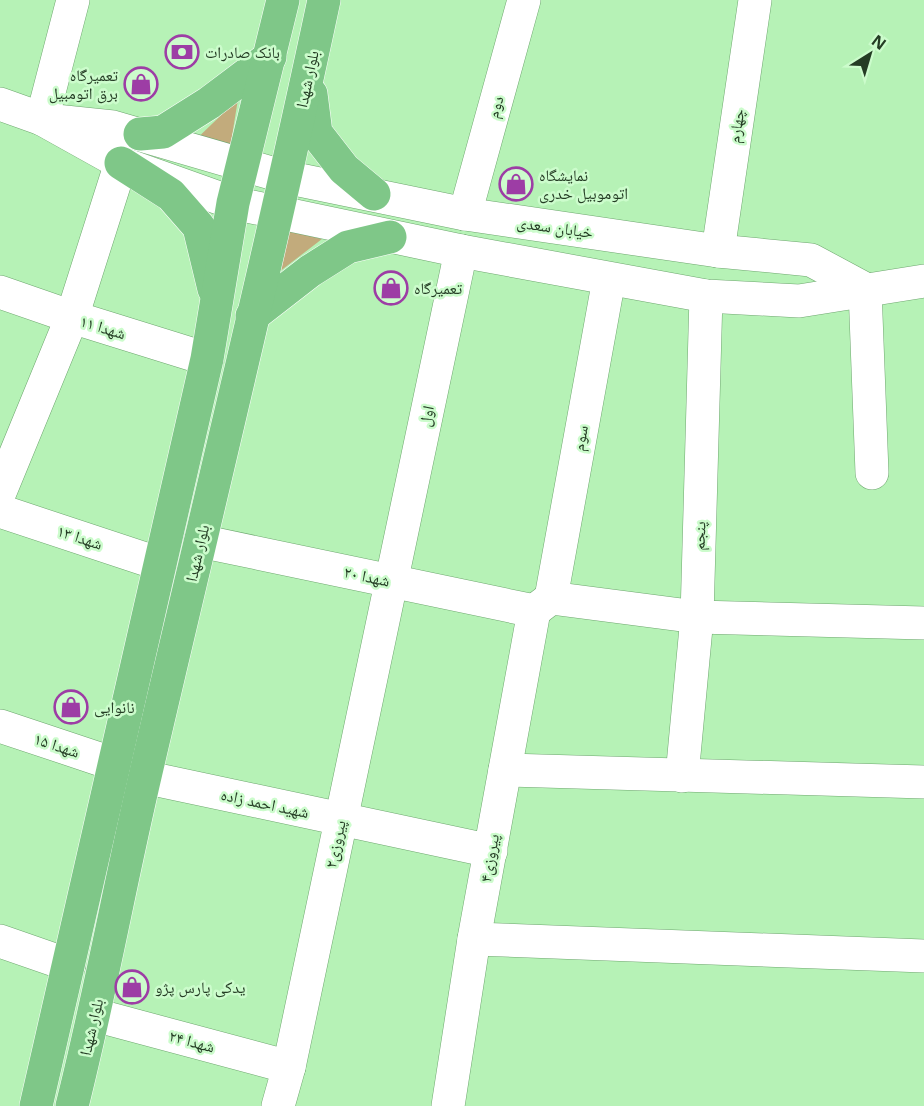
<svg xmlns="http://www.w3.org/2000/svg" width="924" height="1106" viewBox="0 0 924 1106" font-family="'Noto Sans','Noto Naskh Arabic',sans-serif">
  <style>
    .green { fill: #c2ab7c }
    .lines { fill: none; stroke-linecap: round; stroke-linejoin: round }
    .minor-casing { stroke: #6ea76f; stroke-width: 34 }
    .major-casing { stroke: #fff; stroke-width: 34 }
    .minor { stroke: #fff; stroke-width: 33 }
    .major { stroke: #7fc788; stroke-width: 33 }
    .labels { text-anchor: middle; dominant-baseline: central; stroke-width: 5; stroke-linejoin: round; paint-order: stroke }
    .poi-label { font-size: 16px; fill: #243c24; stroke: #ccfccc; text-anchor: start }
    .street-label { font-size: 16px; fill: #243c24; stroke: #ccfccc }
  </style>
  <rect width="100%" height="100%" fill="#b6f2b6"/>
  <!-- green -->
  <g class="green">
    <polygon points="238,99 228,161 188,147"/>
    <polygon points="283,229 322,239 279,272"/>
  </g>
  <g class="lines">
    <!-- minor casing -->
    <g class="minor-casing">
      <g id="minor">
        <polyline points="0,104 42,119 121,163 233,203 461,251 706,296 799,301 924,281"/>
        <polyline points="42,119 73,0"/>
        <polyline points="55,121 113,127 285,177 465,214 718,251 811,260 865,289"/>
        <polyline points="465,214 524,0"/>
        <polyline points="718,251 755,0"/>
        <polyline points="865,289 872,473"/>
        <polyline points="0,292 72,317 207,359"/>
        <polyline points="0,492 72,317 121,163"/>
        <polyline points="0,511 160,564"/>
        <polyline points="200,541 534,611"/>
        <polyline points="551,598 609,279"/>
        <polyline points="534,611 551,598 697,617 924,623"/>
        <polyline points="0,726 114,764"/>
        <polyline points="505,770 924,782"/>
        <polyline points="682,776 697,617 706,296"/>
        <polyline points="144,777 491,851"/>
        <polyline points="474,939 924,956"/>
        <polyline points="0,941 69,965"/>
        <polyline points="95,1015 289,1067"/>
        <polyline points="278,1106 289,1067 461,251"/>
        <polyline points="448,1106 474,939 534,611"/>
      </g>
    </g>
    <!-- major casing -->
    <g class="major-casing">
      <g id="major">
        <polyline points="311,94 316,133 344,169 374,194"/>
        <polyline points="140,134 163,132 209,103 270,57"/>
        <polyline points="121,163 171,195 199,227 214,289"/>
        <polyline points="252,316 310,271 348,247 390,237"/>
        <polyline points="36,1106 207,359 233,203 283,0"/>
        <path d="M72,1106C100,995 120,883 146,772C206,515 269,258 324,0"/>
      </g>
    </g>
    <!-- minor -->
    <use href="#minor" class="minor"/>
    <!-- major -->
    <use href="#major" class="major"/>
  </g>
  <!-- icons -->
  <defs>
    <g id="bank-ring" transform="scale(1.725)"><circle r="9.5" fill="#ccfccc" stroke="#9d3da5" stroke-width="1.5"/><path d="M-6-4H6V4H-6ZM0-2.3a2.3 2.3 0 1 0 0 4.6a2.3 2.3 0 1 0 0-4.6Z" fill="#9d3da5"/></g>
    <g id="shop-ring" transform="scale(1.725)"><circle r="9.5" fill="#ccfccc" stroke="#9d3da5" stroke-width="1.5"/><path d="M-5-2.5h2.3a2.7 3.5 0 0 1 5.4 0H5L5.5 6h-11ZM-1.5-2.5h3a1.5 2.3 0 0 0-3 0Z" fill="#9d3da5"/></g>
  </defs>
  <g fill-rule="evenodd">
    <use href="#bank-ring" x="182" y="52"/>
    <use href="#shop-ring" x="141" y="84"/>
    <use href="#shop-ring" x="516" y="184"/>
    <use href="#shop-ring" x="391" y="288"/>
    <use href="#shop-ring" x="71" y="707"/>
    <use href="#shop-ring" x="132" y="987"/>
  </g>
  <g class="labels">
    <!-- poi labels -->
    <g class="poi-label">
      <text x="205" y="52">بانک صادرات</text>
      <text x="118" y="75" text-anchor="end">تعمیرگاه<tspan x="118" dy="18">برق اتومبیل</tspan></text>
      <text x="539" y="175">نمایشگاه<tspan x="539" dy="18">اتوموبیل خدری</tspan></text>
      <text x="414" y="288">تعمیرگاه</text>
      <text x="94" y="707">نانوایی</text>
      <text x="155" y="987">یدکی پارس پژو</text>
    </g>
    <!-- street labels -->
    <g class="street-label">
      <text transform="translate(307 79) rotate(-78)">بلوار شهدا</text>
      <text transform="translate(495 107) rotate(-75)">دوم</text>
      <text transform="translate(736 126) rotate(-82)">چهارم</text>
      <text transform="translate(555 227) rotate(8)">خیابان سعدی</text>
      <text transform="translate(103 327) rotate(17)">شهدا ۱۱</text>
      <text transform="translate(426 416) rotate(-78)">اول</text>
      <text transform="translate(580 438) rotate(-80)">سوم</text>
      <text transform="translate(699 536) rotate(-88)">پنجم</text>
      <text transform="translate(80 537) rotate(18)">شهدا ۱۳</text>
      <text transform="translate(197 553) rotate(-77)">بلوار شهدا</text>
      <text transform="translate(367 576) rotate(12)">شهدا ۲۰</text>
      <text transform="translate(57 745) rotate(18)">شهدا ۱۵</text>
      <text transform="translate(265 803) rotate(12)">شهید احمد زاده</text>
      <text transform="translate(335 844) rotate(-78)">پیروزی۲</text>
      <text transform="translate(489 858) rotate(-80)">پیروزی۴</text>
      <text transform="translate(91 1027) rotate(-77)">بلوار شهدا</text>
      <text transform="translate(192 1041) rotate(15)">شهدا ۲۴</text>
    </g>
  </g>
  <!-- north arrow -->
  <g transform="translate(870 54) rotate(37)" stroke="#ccfccc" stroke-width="4.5" paint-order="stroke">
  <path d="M0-4.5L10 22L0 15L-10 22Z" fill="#243c24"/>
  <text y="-9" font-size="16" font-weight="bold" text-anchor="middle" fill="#243c24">N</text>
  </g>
</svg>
